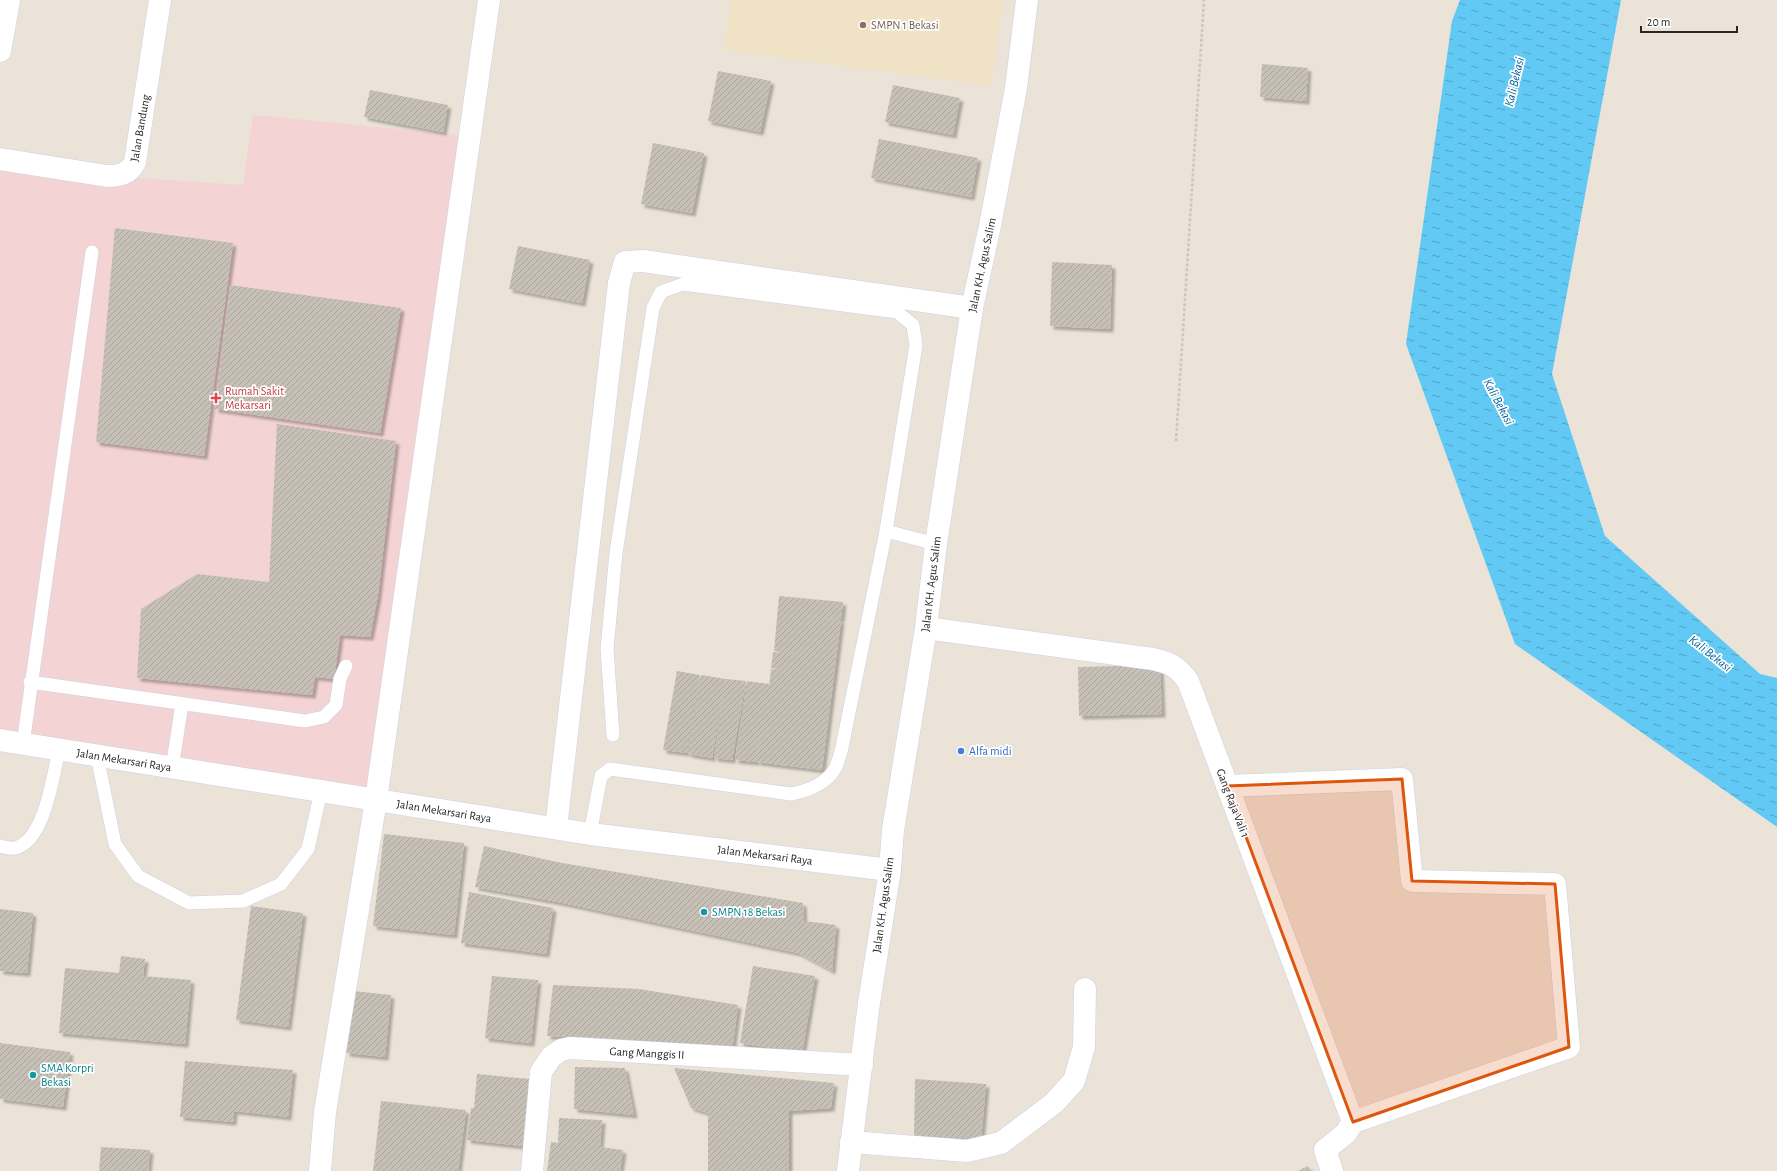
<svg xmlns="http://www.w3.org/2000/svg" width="1777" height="1171" viewBox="0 0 1777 1171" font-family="'Alegreya Sans',sans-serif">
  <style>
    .education { fill: #efe2c5 }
    .medical { fill: #f3d3d3 }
    .water { fill: url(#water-ripples) }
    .building { fill: url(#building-hatch); filter: url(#shadow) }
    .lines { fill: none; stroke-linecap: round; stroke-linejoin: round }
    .lane-casing { stroke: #ccd0e2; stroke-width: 14 }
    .street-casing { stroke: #ccd0e2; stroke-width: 23 }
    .secondary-casing { stroke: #ccd0e2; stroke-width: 23 }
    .path { stroke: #c7c7c7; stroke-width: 2.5; stroke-dasharray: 3 2; stroke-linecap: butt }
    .lane { stroke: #fff; stroke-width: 13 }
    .street { stroke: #fff; stroke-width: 22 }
    .secondary { stroke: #fff; stroke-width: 22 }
    .marked { fill: #de560d; fill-opacity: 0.2; stroke: #de560d; stroke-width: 3; stroke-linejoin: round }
    .education-dot { fill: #8d6e63; stroke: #fff; stroke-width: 1.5 }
    .health-dot { fill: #e0444e; stroke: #fff; stroke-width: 1.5 }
    .shop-dot { fill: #3f7fe0; stroke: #fff; stroke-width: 1.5 }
    .culture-dot { fill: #0f9aa8; stroke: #fff; stroke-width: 1.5 }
    .labels { text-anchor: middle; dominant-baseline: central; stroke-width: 3.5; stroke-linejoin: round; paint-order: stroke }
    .education-label { font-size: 12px; fill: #785e54; stroke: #fff; text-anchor: start }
    .street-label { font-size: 12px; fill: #272727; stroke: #fff }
    .health-label { font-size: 12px; fill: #be3a42; stroke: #fff; text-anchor: start }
    .shop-label { font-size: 12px; fill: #366cbe; stroke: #fff; text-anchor: start }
    .culture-label { font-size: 12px; fill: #0d838f; stroke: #fff; text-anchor: start }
    .water-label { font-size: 13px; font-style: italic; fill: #05639d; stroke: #fff }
  </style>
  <defs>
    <pattern id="water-ripples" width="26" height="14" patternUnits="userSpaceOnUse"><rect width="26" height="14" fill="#62c9f5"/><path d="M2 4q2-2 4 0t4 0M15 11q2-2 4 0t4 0" fill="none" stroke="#51a3c6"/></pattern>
    <pattern id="building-hatch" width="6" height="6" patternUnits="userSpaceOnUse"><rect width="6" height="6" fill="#c6c0b7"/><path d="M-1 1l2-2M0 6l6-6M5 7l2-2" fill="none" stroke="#aaa59d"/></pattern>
    <filter id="shadow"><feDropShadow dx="3.5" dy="3.5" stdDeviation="1" flood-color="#0004"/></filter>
  </defs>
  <rect width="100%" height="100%" fill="#ebe3d7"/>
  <!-- education -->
  <polygon class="education" points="731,0 1003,0 991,86 724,50"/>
  <!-- medical -->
  <polygon class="medical" points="253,115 470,136 376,800 0,741 0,159 107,176 243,185"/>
  <!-- water -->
  <polygon class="water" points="1460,0 1621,0 1552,374 1605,536 1760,674 1777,678 1777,827 1515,644 1406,344 1452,21"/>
  <!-- building -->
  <g class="building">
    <polygon points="1262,64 1308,68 1306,101 1260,97"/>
    <polygon points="718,71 771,81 760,132 708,121"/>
    <polygon points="893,85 960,98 953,135 885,122"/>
    <polygon points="370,90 448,105 443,132 364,117"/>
    <polygon points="879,139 978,158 971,197 871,178"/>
    <polygon points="653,143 704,153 692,213 641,204"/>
    <polygon points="115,228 233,243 204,456 96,442"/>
    <polygon points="518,246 590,260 582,303 509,289"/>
    <polygon points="1052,262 1112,265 1110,329 1050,326"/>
    <polygon points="230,285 401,308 380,433 215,409"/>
    <polygon points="277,424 396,441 378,595 370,637 340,635 334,679 315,677 312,695 137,678 141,609 197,574 269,582"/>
    <polygon points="779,596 843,602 841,619 807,617 841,620 822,770 757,762 761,730 756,762 735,760 747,681 769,684 769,687 771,669 792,671 771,668 773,652 807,655 774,651"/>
    <polygon points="1160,665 1162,714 1079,716 1078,667"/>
    <polygon points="677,671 700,675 687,753 663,750"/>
    <polygon points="701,675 726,679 712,758 688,754"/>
    <polygon points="726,679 746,681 732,760 714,758"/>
    <polygon points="384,834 464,843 454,935 373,926"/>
    <polygon points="484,846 562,863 803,903 804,921 836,925 832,971 798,953 563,903 475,887"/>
    <polygon points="469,892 553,908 546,954 461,943"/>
    <polygon points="251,906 303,913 288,1027 236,1020"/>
    <polygon points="0,909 33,913 27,973 0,971"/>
    <polygon points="121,956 145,959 143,976 191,980 185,1044 59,1033 65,968 119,973"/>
    <polygon points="753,966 815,976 802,1053 740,1043"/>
    <polygon points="492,976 538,980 531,1043 485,1038"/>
    <polygon points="553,985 639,989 738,1005 732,1051 634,1040 547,1036"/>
    <polygon points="353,991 391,995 385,1057 346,1053"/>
    <polygon points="0,1043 70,1052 63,1107 0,1099"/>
    <polygon points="185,1061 293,1070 288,1117 234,1111 233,1122 180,1117"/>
    <polygon points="575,1067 625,1068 634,1115 574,1109"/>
    <polygon points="674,1068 834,1083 831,1108 789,1111 789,1171 708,1171 708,1113 691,1108"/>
    <polygon points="477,1074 530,1079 522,1146 467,1140 471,1108 474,1108"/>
    <polygon points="915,1079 986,1084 981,1140 914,1136"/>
    <polygon points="381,1101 466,1110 458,1171 373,1171"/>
    <polygon points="559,1118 602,1120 600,1147 623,1150 620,1171 547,1171 551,1142 558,1143"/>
    <polygon points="101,1147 150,1150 148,1171 99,1171"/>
    <polygon points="1308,1166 1311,1171 1298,1171"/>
  </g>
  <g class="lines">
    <!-- lane casing -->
    <g class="lane-casing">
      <g id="lane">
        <polyline points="886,531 936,544"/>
        <polyline points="30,682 305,721 324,717 336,705 340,679 346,666"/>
        <polyline points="23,744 92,252"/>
        <polyline points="97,756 115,844 138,876 189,903 243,901 281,884 308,849 321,791"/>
        <polyline points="172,768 182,704"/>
        <path d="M590,834L601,776L610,769L791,794C807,791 827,784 836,767C838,763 839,757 841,752L886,531L916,345L913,325L897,312L683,284L661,292L653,308L616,553L607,649L613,735"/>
        <path d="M0,846C4,847 11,849 15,848C45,841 53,775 59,750"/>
      </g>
    </g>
    <!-- street casing -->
    <g class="street-casing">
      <g id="street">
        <polyline points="0,51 9,0"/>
        <path d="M0,159L107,176C120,176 129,174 135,162L160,0"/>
        <path d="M926,628L1153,659C1170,663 1177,666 1188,681L1353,1122L1346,1133L1325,1150L1332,1171"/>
        <polyline points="1227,786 1402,779 1412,881 1555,884 1569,1047 1353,1122"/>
        <polyline points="556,828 619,283 625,262 643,261 972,308"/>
        <polyline points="851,1142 967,1151 1001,1143 1054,1103 1074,1081 1084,1047 1085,989"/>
        <polyline points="320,1171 325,1112 376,800 489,0"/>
        <polyline points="532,1171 541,1072 551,1057 561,1050 570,1048 862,1065"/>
      </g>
    </g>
    <!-- secondary casing -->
    <g class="secondary-casing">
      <g id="secondary">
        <polyline points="0,740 590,834 890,870"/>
        <polyline points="848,1171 869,1003 890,870 893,830 926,628 936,544 972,308 990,226 1016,88 1027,0"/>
      </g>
    </g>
    <!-- path -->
    <polyline class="path" points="1176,441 1204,0"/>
    <!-- lane -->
    <use href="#lane" class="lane"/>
    <!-- street -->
    <use href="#street" class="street"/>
    <!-- secondary -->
    <use href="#secondary" class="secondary"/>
  </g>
  <!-- marked area -->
  <path class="marked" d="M1402,779L1412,881L1555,884L1569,1047L1353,1122L1227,786Z"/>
  <!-- markers -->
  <circle class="education-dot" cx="863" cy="25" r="4"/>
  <path class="health-dot" d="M214 392h4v4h4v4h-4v4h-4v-4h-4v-4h4z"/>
  <circle class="shop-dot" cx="961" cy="751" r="4"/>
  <g class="culture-dot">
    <circle cx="704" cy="912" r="4"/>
    <circle cx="33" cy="1075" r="4"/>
  </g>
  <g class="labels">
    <!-- education labels -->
    <g class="education-label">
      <text x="871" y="25">SMPN 1 Bekasi</text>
    </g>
    <!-- street labels -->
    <g class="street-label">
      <text transform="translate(140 128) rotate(-80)">Jalan Bandung</text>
      <text transform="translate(982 265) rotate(-78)">Jalan KH. Agus Salim</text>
      <text transform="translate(931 584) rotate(-83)">Jalan KH. Agus Salim</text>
      <text transform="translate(124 760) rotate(9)">Jalan Mekarsari Raya</text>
      <text transform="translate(1233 803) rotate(69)">Gang Raja Vali 1</text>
      <text transform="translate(444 811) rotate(9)">Jalan Mekarsari Raya</text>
      <text transform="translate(765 855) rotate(7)">Jalan Mekarsari Raya</text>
      <text transform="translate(883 905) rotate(-82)">Jalan KH. Agus Salim</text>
      <text transform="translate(647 1053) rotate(3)">Gang Manggis II</text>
    </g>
    <!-- health labels -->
    <g class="health-label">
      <text x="225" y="391">Rumah Sakit<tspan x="225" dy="14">Mekarsari</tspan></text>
    </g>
    <!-- shop labels -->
    <g class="shop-label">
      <text x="969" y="751">Alfa midi</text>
    </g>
    <!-- culture labels -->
    <g class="culture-label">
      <text x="712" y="912">SMPN 18 Bekasi</text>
      <text x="41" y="1068">SMA Korpri<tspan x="41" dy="14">Bekasi</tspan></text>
    </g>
    <!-- water labels -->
    <g class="water-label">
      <text transform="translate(1515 82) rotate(-77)">Kali Bekasi</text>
      <text transform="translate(1498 402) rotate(62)">Kali Bekasi</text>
      <text transform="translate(1710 654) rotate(38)">Kali Bekasi</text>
    </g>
  </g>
  <!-- scale -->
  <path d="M1641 26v6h96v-6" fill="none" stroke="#272727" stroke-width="2"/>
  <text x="1647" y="26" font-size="12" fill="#272727" stroke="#ffffff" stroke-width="3" paint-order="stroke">20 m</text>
</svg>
